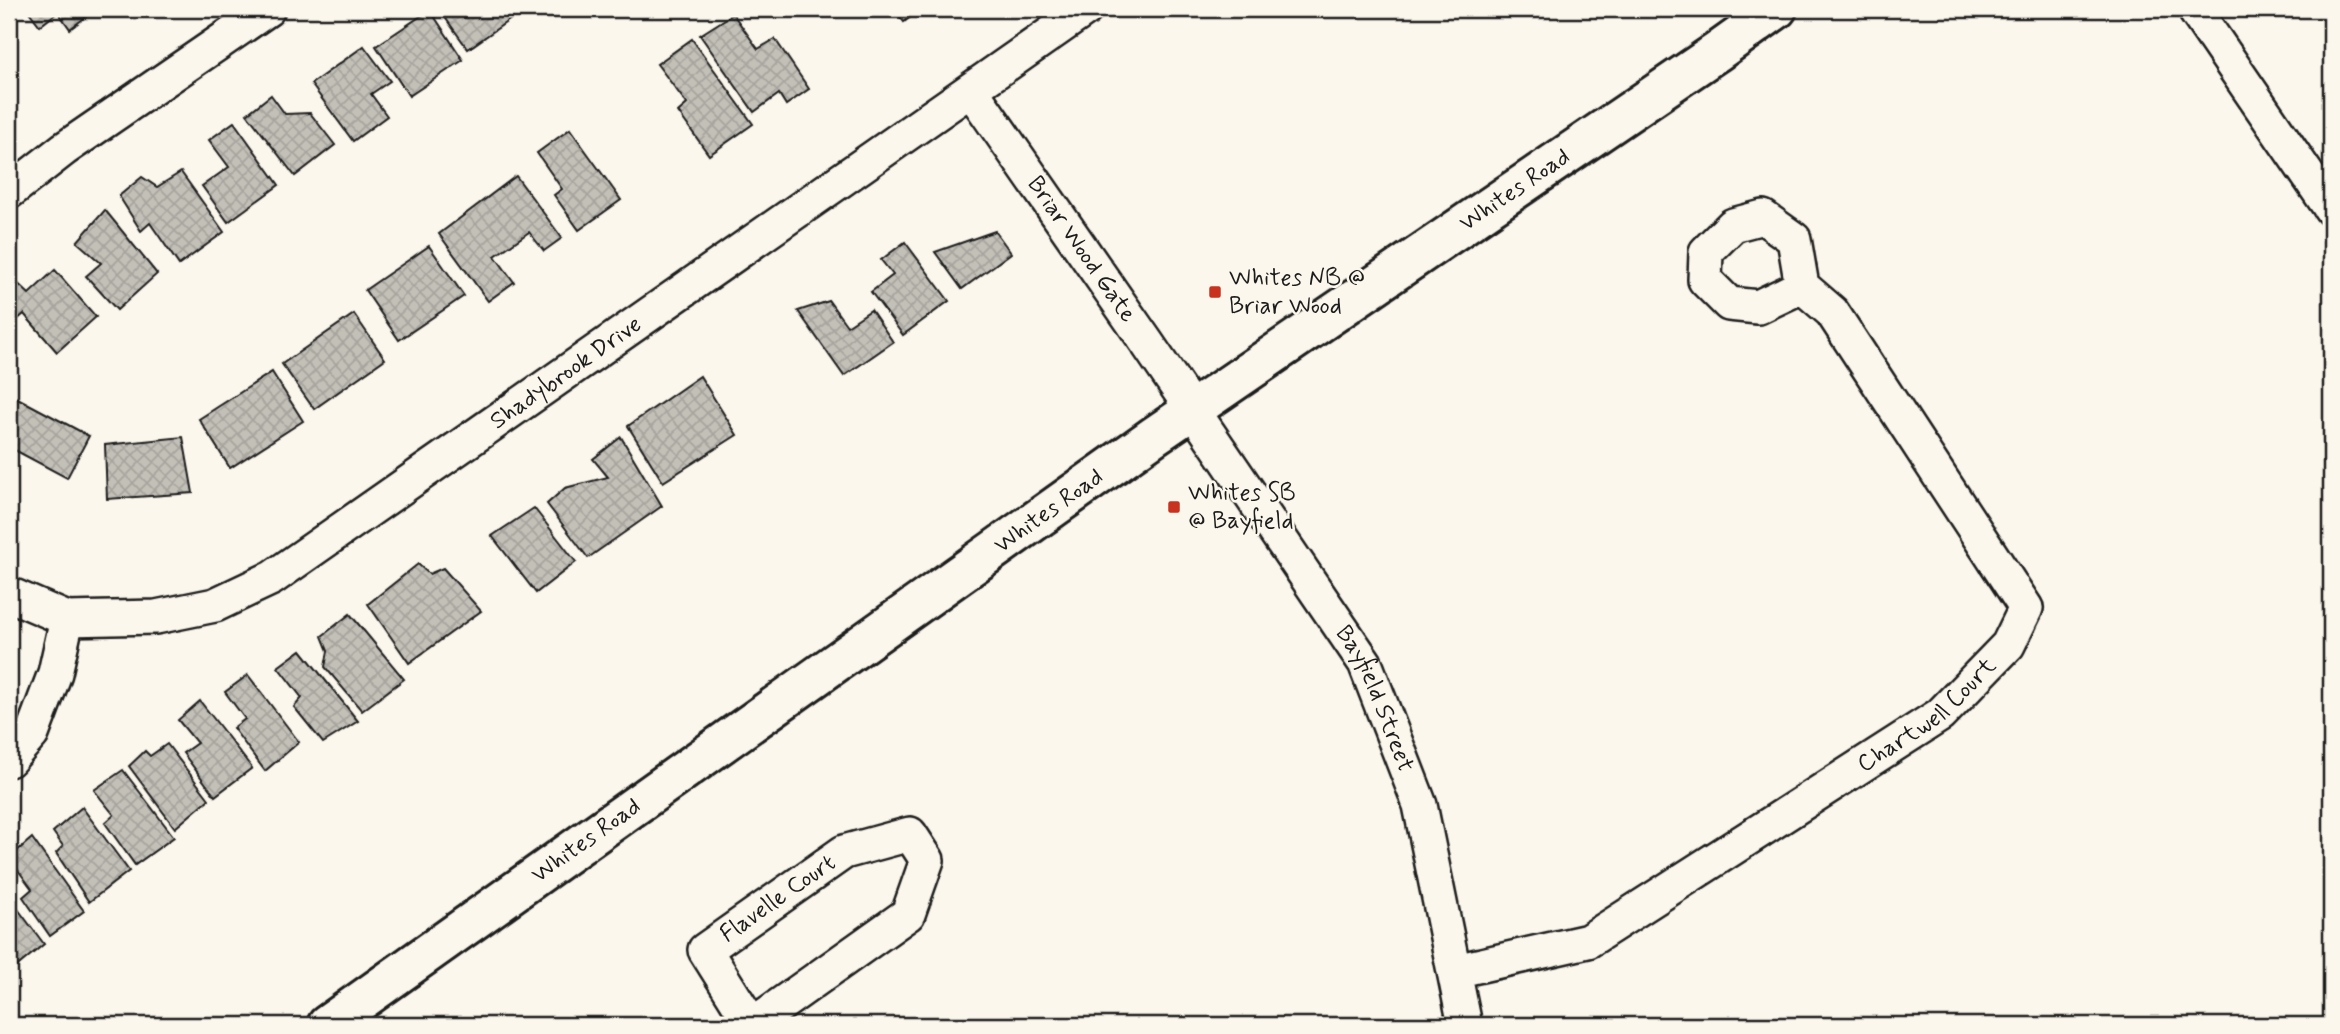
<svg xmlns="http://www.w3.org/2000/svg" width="2340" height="1034" viewBox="0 0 2340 1034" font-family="Mynerve,sans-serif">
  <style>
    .building { fill: url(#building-cross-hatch); stroke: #1c1c1c; stroke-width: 2 }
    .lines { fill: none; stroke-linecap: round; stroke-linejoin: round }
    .street-casing { stroke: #1c1c1c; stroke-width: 38 }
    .secondary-casing { stroke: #1c1c1c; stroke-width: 44 }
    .street { stroke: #fbf7ec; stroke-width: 33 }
    .secondary { stroke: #fbf7ec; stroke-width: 38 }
    .poi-dot { fill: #c8321e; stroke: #fbf7ec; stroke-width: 2.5 }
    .labels { text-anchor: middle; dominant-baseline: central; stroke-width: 5; stroke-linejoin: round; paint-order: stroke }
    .street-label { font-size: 24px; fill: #1c1c1c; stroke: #fbf7ec }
    .poi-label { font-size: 24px; fill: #1c1c1c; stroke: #fbf7ec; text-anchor: start }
  </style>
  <defs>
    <pattern id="building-cross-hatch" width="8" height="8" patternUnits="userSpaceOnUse" patternTransform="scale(1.75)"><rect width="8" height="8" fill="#c3c0b8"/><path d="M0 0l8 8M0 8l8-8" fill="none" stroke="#a7a49e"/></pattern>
  </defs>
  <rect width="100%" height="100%" fill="#fbf7ec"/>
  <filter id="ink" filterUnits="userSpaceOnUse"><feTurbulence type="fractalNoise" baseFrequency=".0143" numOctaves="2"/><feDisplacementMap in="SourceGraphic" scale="14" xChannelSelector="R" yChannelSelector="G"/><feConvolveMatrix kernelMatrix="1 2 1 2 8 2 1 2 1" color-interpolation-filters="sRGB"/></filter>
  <g filter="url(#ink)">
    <!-- building -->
    <g class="building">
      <polygon points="27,9 96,9 70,29 58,12 40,26"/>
      <polygon points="445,9 510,9 515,16 468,49 441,12"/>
      <polygon points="894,9 921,9 904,22"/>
      <polygon points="430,10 463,60 409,96 376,46"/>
      <polygon points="733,14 758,49 775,39 809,89 786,105 779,94 754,112 700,35"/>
      <polygon points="692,39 753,124 709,155 678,112 687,104 657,64"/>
      <polygon points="364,46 390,81 371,94 387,116 353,141 311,84"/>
      <polygon points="271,95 285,114 310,113 335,145 295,176 247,114"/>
      <polygon points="234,122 279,185 228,222 202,186 229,167 209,140"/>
      <polygon points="570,129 621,200 579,230 554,195 562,189 537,153"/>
      <polygon points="181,172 224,232 179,265 150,223 141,231 119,196 142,177 157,187"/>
      <polygon points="516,176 562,238 544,251 529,232 495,256 514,282 488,301 439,234"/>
      <polygon points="105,210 157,274 117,310 86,276 101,263 77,242"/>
      <polygon points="995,231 1011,253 962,289 935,252"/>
      <polygon points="905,242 949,301 903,335 871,292 893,275 881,260"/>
      <polygon points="429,246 464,296 399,340 365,290"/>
      <polygon points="55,270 96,317 57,352 24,314 16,321 9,314 9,275 29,294"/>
      <polygon points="829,301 847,326 871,310 893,342 844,376 798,311"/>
      <polygon points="354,314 385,359 314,409 282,364"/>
      <polygon points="272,372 303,421 230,468 199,419"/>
      <polygon points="700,376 737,435 663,482 628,426"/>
      <polygon points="10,394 89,436 67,478 11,448 9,453"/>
      <polygon points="183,437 193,493 107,499 105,445"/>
      <polygon points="621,437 662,506 588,558 547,504 565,488 608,477 593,459"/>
      <polygon points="534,508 576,562 536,593 492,536"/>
      <polygon points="418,564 429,574 443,568 481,611 409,663 368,604"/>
      <polygon points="350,614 404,679 362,711 325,667 328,651 322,636"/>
      <polygon points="301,650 358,721 323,743 294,707 302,698 278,667"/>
      <polygon points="248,675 299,742 265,771 233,728 245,719 225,692"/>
      <polygon points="200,701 252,768 215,796 183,753 197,743 178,720"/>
      <polygon points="167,744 209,799 175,828 129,766 145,751 150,756"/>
      <polygon points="123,770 174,837 135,865 105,823 114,815 94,790"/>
      <polygon points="82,807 129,871 89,902 56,853 63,846 53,832"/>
      <polygon points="32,838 84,911 50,936 23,897 32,889 9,858"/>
      <polygon points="9,897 44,944 9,973"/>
    </g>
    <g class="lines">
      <!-- street casing -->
      <g class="street-casing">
        <g id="street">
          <polyline points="2194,9 2331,209"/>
          <path id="s1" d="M971,90L1147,343L1365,663L1420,805L1465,1025"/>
          <polyline points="9,192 64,149 268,9"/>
          <path id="s2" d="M9,594L67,619L156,617L215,605L272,578L1086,9"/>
          <polyline points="9,760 32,734 55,673 67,619"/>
          <path id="s3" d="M1455,971L1588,941L1940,715L2008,645L2026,608L1832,312L1802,286L1794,239L1763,217L1733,225L1706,252L1705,280L1729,304L1758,307L1802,286"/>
          <polyline points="752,1025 908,914 927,860 910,834 844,852 705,950 752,1025"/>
        </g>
      </g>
      <!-- secondary casing -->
      <g class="secondary-casing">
        <g id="secondary">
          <path id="s4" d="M327,1025L1154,436L1717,52L1777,9"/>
        </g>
      </g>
      <!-- street -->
      <use href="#street" class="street"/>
      <!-- secondary -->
      <use href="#secondary" class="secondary"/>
    </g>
  </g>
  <!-- markers -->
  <g class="poi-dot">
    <rect x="1208" y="285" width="14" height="14" rx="3.5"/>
    <rect x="1167" y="500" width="14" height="14" rx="3.5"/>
  </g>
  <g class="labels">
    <!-- street labels -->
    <g class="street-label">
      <text stroke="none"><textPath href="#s4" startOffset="1452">Whites Road</textPath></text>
      <text stroke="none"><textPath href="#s1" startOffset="194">Briar Wood Gate</textPath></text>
      <text stroke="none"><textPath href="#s2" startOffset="634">Shadybrook Drive</textPath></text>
      <text stroke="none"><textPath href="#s4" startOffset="886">Whites Road</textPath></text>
      <text stroke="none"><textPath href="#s1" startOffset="732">Bayfield Street</textPath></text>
      <text stroke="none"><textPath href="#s3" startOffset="544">Chartwell Court</textPath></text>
      <text stroke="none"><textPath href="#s4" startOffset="318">Whites Road</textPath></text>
      <text transform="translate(778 899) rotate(-35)">Flavelle Court</text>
    </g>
    <!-- poi labels -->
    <g class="poi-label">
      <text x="1229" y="278">Whites NB @<tspan x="1229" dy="28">Briar Wood</tspan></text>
      <text x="1188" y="493">Whites SB<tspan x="1188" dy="28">@ Bayfield</tspan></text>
    </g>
  </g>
  <!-- margin -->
  <rect width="2340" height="1034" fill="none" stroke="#fbf7ec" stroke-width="35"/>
  <rect x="18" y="18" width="2305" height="999" fill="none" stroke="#1c1c1c" stroke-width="2.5" filter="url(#ink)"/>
</svg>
